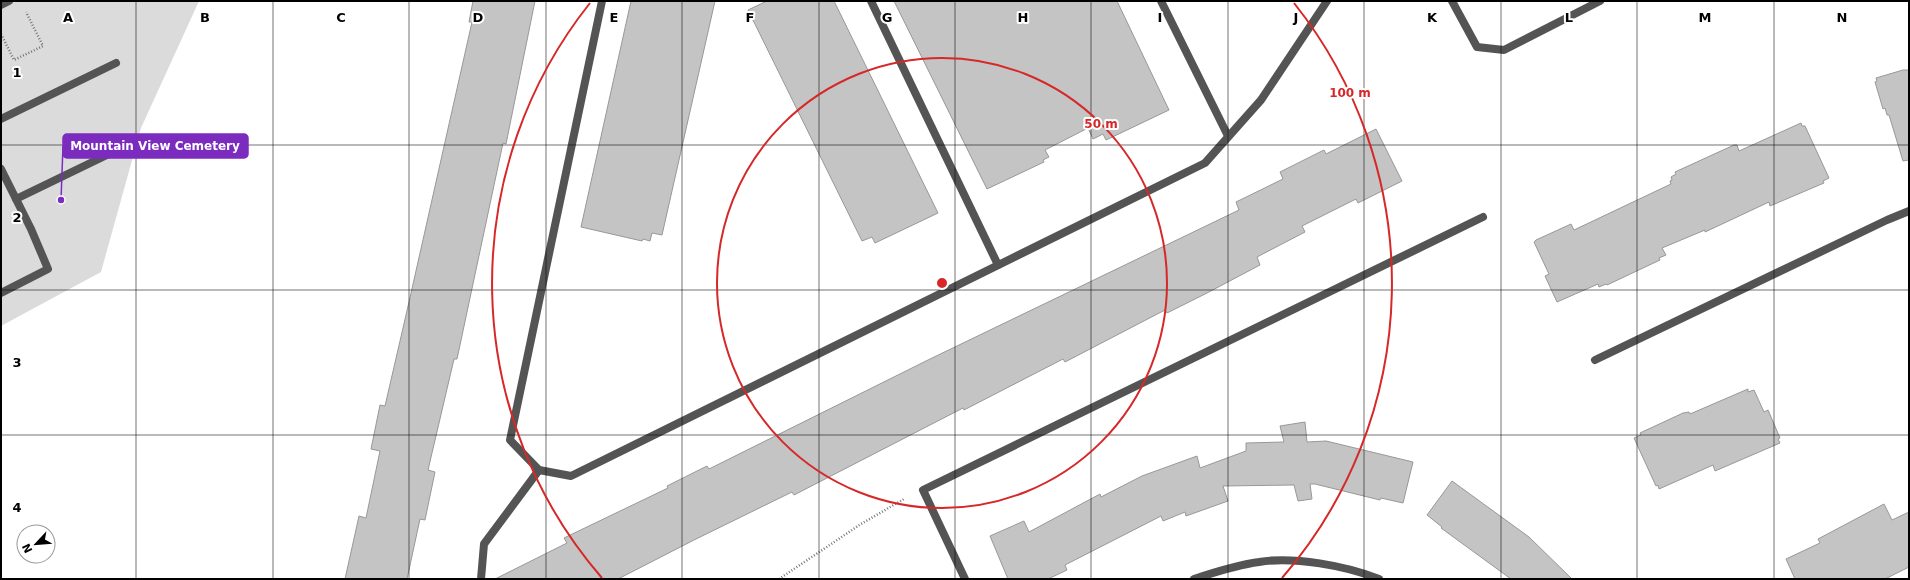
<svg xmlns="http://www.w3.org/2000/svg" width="1910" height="580" viewBox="0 0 1910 580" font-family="'DejaVu Sans',sans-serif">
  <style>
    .green { fill: #dbdbdb }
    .building { fill: #c4c4c4; stroke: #989898 }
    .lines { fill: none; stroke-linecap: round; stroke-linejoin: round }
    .path { stroke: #767676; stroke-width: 2.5; stroke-dasharray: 1 2; stroke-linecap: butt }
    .service { stroke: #545454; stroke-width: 8 }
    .minor { stroke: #545454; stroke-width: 8 }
    .grid { fill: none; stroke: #000; stroke-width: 1; stroke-opacity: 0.55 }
    .ring { fill: none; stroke: #d62828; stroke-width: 2 }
    .grid-label { font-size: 13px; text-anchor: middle; font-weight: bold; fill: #000; stroke: #fff; stroke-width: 4; stroke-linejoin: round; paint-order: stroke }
    .centre { fill: #d62828; stroke: #fff; stroke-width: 2 }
    .ring-label { font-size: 12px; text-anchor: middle; font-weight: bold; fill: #d62828; stroke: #fff; stroke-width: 4; stroke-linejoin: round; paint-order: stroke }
    .leader { fill: none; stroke: #7b2cbf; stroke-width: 1.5 }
    .callout-dot { fill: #7b2cbf; stroke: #fff; stroke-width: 1.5 }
    .callout { fill: #7b2cbf; stroke: #7b2cbf; stroke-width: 1.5 }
    .callout-label { font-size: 12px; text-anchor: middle; font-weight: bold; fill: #fff }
  </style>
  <rect width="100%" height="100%" fill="#fff"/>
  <!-- green -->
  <polygon class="green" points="1,1 199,1 141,128 101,272 1,326"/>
  <!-- building -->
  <g class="building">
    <polygon points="473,1 535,1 506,144 503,143 457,359 454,359 428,470 435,472 425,520 420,519 407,579 345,579 359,516 366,518 380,451 371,449 380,405 385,406 409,302 472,22 469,22"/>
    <polygon points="631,1 715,1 662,235 652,233 650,241 643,239 642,241 581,227"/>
    <polygon points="767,1 834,1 938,213 875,243 872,237 862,241 748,10"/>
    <polygon points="894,1 1117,1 1169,110 1106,140 1103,134 1093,139 1088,128 1045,150 1049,157 1043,160 1044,162 987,189"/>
    <polygon points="1903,70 1909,70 1909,160 1903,161 1889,115 1887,115 1885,108 1883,109 1875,82 1877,81 1876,78"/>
    <polygon points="1801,123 1802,126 1805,126 1829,178 1823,181 1824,183 1770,206 1769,202 1705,232 1705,230 1662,248 1666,255 1659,258 1660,260 1607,285 1606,284 1599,287 1598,284 1557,302 1545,276 1549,274 1534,242 1536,240 1571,224 1574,230 1671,184 1670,181 1672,180 1671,177 1676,174 1675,172 1734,145 1737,145 1739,151"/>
    <polygon points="1376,129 1402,181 1358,203 1356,199 1302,226 1305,232 1257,257 1260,265 1207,293 1167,313 1165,310 1065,362 1063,359 964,410 963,408 794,495 792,492 694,540 618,579 495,579 567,543 564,538 668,488 667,486 707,466 709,469 930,359 1239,210 1236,202 1283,179 1280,172 1324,150 1326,154"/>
    <polygon points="1748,389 1748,392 1754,390 1764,412 1768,410 1780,438 1778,439 1780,443 1715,471 1713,465 1659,489 1658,485 1656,486 1634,438 1641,435 1640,433 1683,413 1689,412 1690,414"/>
    <polygon points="1305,422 1307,442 1326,441 1413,462 1403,503 1381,498 1380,500 1315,484 1310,484 1312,499 1298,501 1294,485 1223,486 1228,501 1186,516 1185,512 1163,521 1161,516 1065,565 1067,570 1048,579 1008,579 990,536 1024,521 1029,532 1100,494 1101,497 1142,476 1197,456 1200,468 1246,451 1246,443 1284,442 1280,426"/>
    <polygon points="1452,481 1529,537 1572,579 1511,579 1441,528 1442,527 1427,515"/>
    <polygon points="1884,504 1892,520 1909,512 1909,567 1885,579 1795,579 1786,559 1820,543 1818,539"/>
  </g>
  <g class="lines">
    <!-- path -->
    <g class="path">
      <polyline points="1,34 14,60 43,46 26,12"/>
      <polyline points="779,579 861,524 904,499"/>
    </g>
    <!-- service -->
    <g class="service">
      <polyline points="602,1 510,440 539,470 571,476 1205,163 1261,100 1327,1"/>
      <polyline points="871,1 998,265"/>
      <polyline points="1161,1 1228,136"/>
      <polyline points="1452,1 1477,47 1504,50 1600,1"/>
      <polyline points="1,5 9,1"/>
      <polyline points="1,119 116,63"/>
      <polyline points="1,169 31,229 48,269 1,293"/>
      <polyline points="16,199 111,153"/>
      <polyline points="1595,360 1887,220 1909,211"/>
      <polyline points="481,579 484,544 539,470"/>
      <polyline points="965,579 923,490 1483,217"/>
    </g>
    <!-- minor -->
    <path class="minor" d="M1194,579C1215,572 1237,565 1259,562C1293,556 1347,566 1379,579"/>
  </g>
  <!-- grid -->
  <path class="grid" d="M136,1V579M273,1V579M409,1V579M546,1V579M682,1V579M819,1V579M955,1V579M1091,1V579M1228,1V579M1364,1V579M1501,1V579M1637,1V579M1774,1V579M1,145H1909M1,290H1909M1,435H1909"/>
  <!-- distance rings -->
  <g class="ring">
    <circle cx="942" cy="283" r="225"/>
    <path d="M602 578A450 450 0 0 1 590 3M1294 3A450 450 0 0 1 1282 578"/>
  </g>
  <g class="grid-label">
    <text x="68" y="22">A</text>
    <text x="205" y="22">B</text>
    <text x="341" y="22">C</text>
    <text x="478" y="22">D</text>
    <text x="614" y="22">E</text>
    <text x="750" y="22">F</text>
    <text x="887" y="22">G</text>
    <text x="1023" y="22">H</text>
    <text x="1160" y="22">I</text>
    <text x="1296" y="22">J</text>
    <text x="1432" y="22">K</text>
    <text x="1569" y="22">L</text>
    <text x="1705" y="22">M</text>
    <text x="1842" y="22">N</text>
    <text x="17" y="77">1</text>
    <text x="17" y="222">2</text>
    <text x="17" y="367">3</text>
    <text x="17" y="512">4</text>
  </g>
  <circle cx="942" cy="283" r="6" class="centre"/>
  <g class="ring-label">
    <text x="1350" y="97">100 m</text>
    <text x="1101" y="128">50 m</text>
  </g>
  <!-- callouts -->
  <path class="leader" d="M61 200L63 146"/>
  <circle class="callout-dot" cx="61" cy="200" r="4"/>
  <rect class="callout" x="63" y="134" width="185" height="24" rx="4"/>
  <g class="callout-label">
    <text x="155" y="150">Mountain View Cemetery</text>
  </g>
  <!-- border -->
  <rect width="1910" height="580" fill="none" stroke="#000000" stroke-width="4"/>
  <!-- north arrow -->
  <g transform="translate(36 544) rotate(244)"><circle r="19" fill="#ffffff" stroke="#999999"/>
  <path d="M0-3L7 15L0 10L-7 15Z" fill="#000000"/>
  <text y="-6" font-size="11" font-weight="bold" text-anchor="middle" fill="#000000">N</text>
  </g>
</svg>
